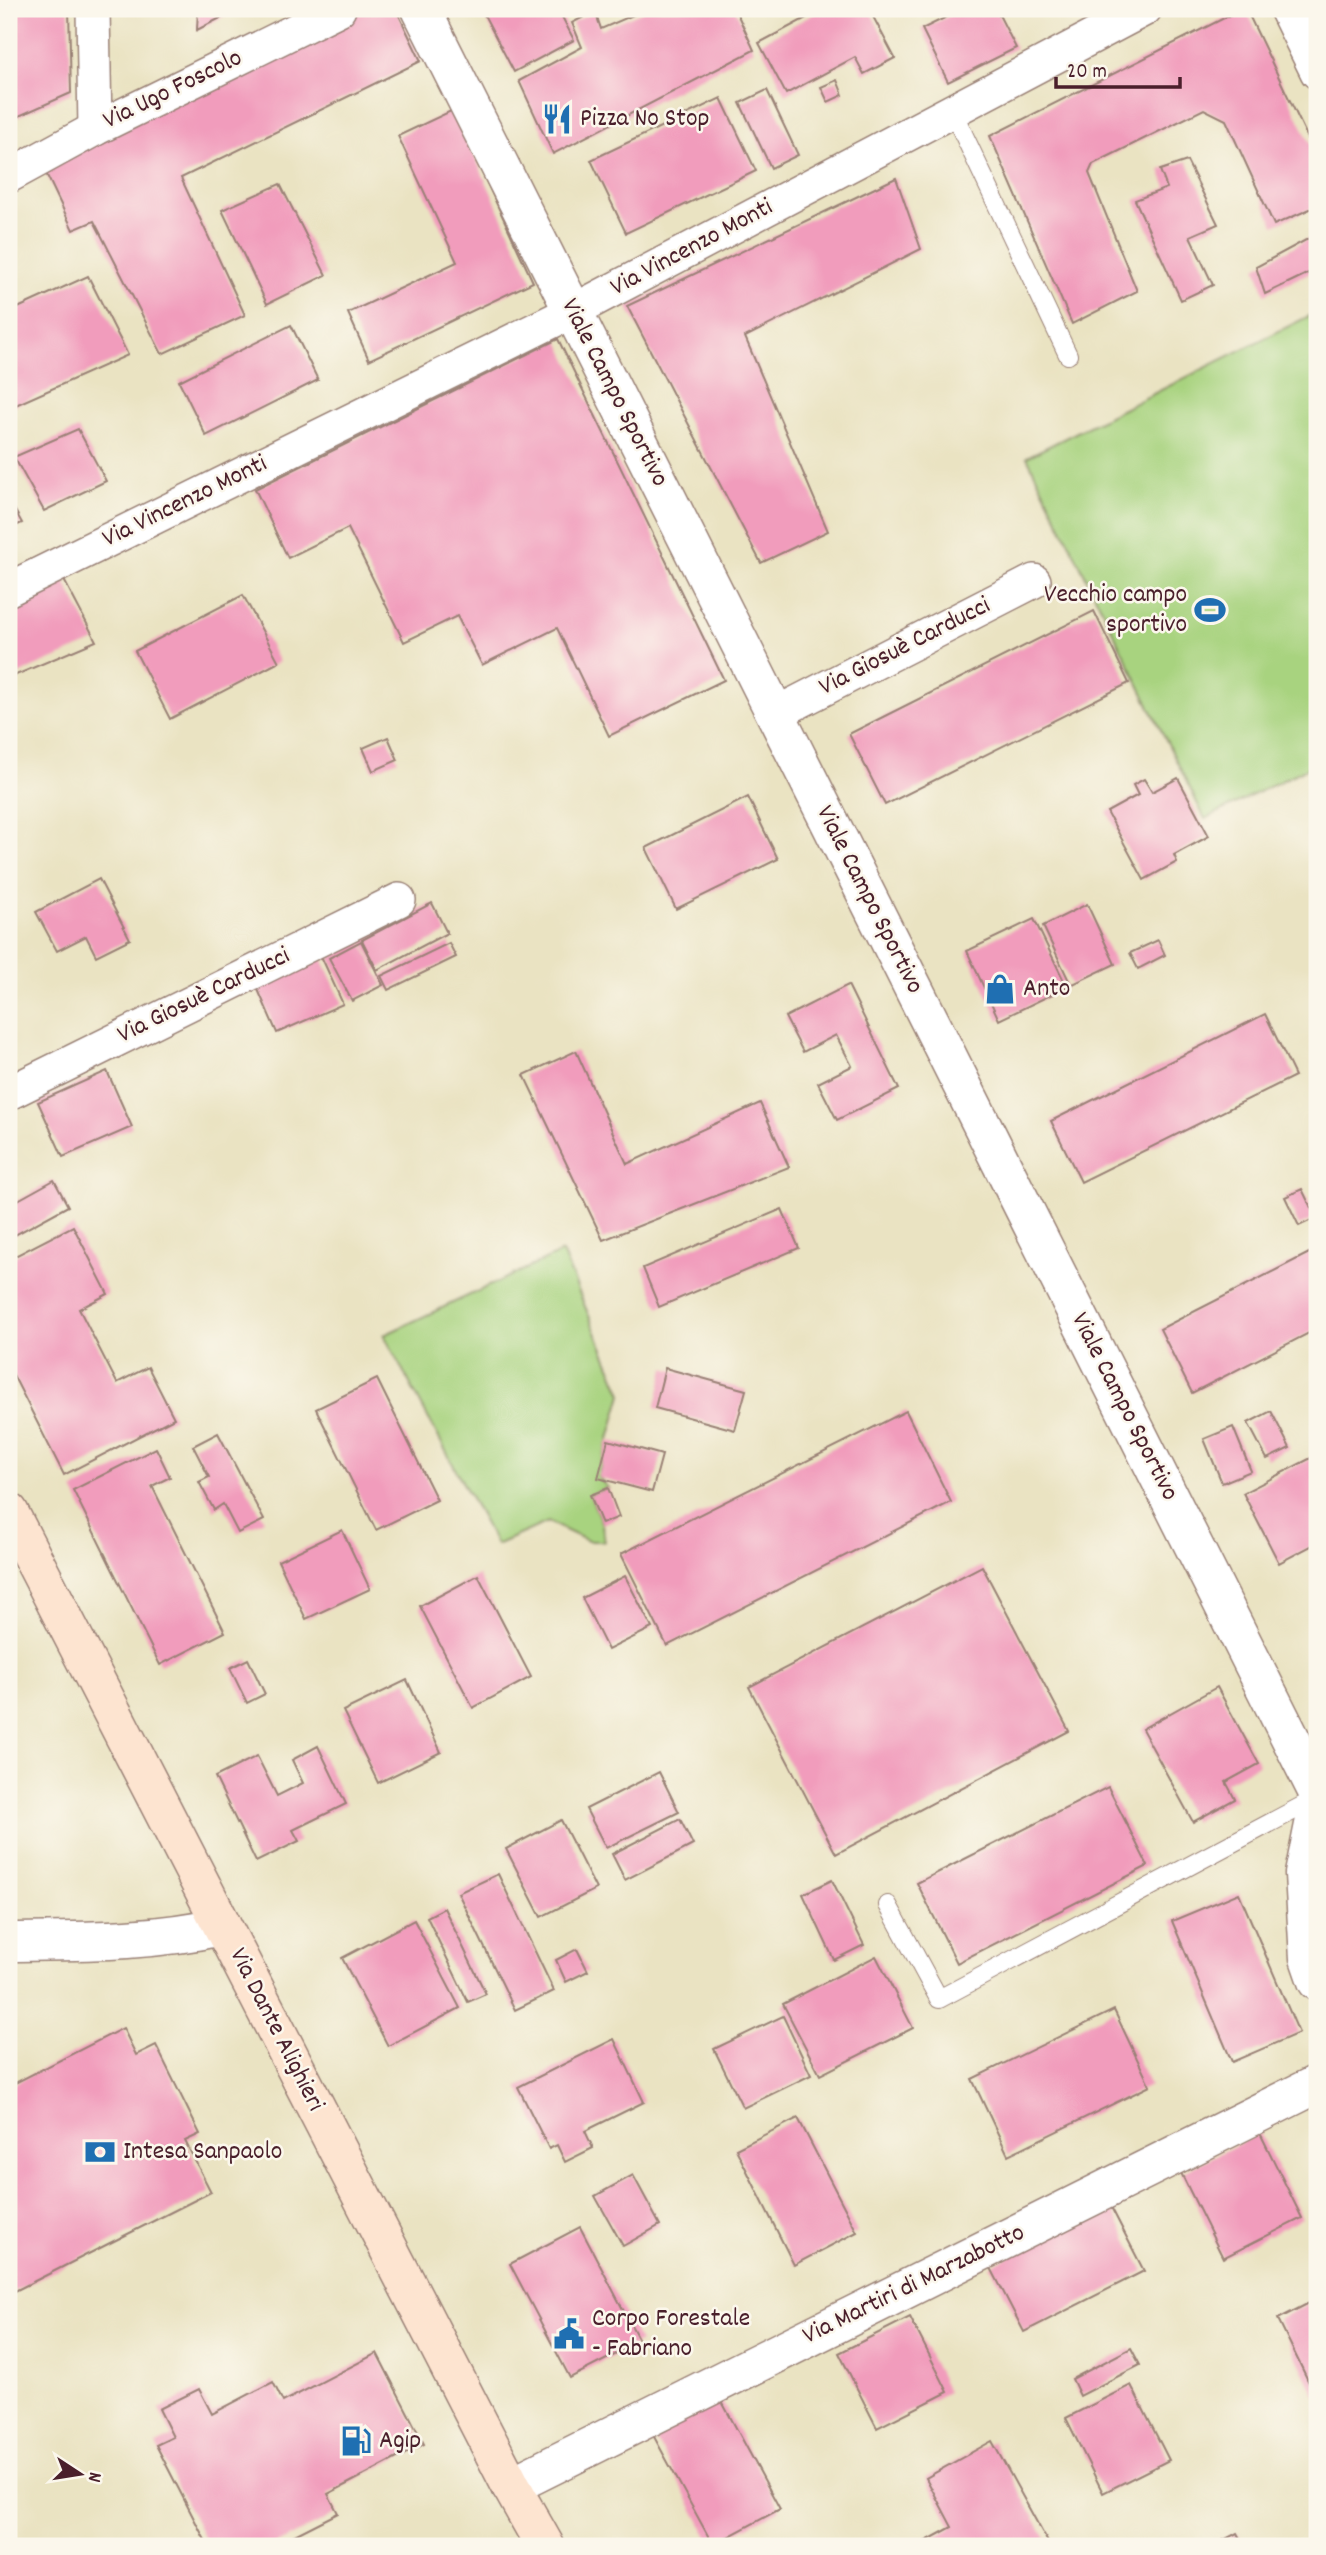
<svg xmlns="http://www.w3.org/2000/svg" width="1326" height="2555" viewBox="0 0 1326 2555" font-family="Dekko,sans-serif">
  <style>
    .green { fill: #a8d37f; stroke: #797955; stroke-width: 2 }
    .building { fill: #f19cbc }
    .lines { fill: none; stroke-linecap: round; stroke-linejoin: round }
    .service-casing { stroke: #9a8176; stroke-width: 20 }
    .minor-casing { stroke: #9a8176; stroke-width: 36 }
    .tertiary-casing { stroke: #9a8176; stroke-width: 41 }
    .secondary-casing { stroke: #9a8176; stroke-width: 41 }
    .service { stroke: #fff; stroke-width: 18 }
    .minor { stroke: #fff; stroke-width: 33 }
    .tertiary { stroke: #fff; stroke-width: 38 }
    .secondary { stroke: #fde4d0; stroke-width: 38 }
    .labels { text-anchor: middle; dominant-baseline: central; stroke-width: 5; stroke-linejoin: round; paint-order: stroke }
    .street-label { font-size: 26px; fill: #4a1f2b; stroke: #fbf7ec }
    .poi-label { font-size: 26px; fill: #4a1f2b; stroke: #fbf7ec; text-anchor: start }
  </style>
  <rect width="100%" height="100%" fill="#fbf7ec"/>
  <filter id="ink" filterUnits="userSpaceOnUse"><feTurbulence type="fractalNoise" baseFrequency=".0143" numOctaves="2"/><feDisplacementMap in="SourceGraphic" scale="14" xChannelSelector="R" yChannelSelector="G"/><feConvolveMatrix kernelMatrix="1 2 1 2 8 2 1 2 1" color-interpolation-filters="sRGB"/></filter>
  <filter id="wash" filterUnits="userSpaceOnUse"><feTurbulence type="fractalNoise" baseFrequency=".00686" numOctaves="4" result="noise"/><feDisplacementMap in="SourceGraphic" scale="28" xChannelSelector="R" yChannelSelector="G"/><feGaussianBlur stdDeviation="1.57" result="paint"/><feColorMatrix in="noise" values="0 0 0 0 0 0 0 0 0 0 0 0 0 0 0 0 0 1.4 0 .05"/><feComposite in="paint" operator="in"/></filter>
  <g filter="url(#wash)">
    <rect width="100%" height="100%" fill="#eae3c2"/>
    <!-- green -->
    <g class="green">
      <polygon points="1317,312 1317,763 1205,819 1027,457"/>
      <polygon points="562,1252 622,1394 598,1477 608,1488 590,1495 602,1524 604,1541 588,1541 548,1522 496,1545 384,1335"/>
    </g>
    <g id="blocks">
      <!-- building -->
      <g class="building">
        <polygon points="14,9 69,9 71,93 10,120"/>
        <polygon points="198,9 238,9 197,30"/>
        <polygon points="362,9 396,9 421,61 181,178 245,315 162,354 94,221 73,230 42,165"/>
        <polygon points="481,9 558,9 574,40 514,72"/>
        <polygon points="647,9 735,9 754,50 553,154 519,81 582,47 572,23 595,11 601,29"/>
        <polygon points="823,9 869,9 895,58 864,74 855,57 786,94 759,43"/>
        <polygon points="963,9 996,9 1016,48 948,82 922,29"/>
        <polygon points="1242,9 1246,9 1317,157 1317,206 1274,225 1226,120 1204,109 1093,164 1089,173 1137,291 1072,324 990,136"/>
        <polygon points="837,80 843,95 828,102 821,87"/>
        <polygon points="767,90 798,155 771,168 740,103"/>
        <polygon points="721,98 756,171 626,233 591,160"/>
        <polygon points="453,110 533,282 369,360 348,313 457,262 398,136"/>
        <polygon points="1187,161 1218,224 1190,236 1213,285 1181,300 1135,200 1167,188 1160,170"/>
        <polygon points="896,178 921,249 745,337 828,531 761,563 627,306"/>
        <polygon points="280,184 326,275 267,304 222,210"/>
        <polygon points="1317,234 1317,269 1265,294 1256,267"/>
        <polygon points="88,276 128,355 9,408 9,312"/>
        <polygon points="291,325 318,380 206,436 179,381"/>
        <polygon points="558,339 724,680 609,736 557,628 482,665 457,616 404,642 348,528 288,558 255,489"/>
        <polygon points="78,429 106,481 44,511 14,457"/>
        <polygon points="9,500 22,523 9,529"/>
        <polygon points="64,580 96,641 9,678 9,606"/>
        <polygon points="243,595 279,662 170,719 135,651"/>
        <polygon points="1094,611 1129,683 885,805 849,734"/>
        <polygon points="388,737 398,760 373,771 363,748"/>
        <polygon points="1178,778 1209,836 1174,855 1177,862 1144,880 1107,812 1138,795 1133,785 1144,779 1152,792"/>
        <polygon points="748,797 778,859 676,909 646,848"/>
        <polygon points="99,879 130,939 96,956 86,936 57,951 36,912"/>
        <polygon points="432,903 447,933 377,970 362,940"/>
        <polygon points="1087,904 1115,964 1071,985 1043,926"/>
        <polygon points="1034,919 1067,987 999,1020 967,951"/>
        <polygon points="1158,940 1165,955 1138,969 1130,953"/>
        <polygon points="361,941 383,985 352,1001 329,958"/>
        <polygon points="449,943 456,957 388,990 381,976"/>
        <polygon points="321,956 343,1004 277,1033 256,985"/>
        <polygon points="848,985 899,1089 837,1120 818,1083 852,1066 836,1035 803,1052 785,1017"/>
        <polygon points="1265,1014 1295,1076 1081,1182 1051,1121"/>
        <polygon points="576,1051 627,1164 760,1103 789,1167 603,1240 524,1075"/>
        <polygon points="107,1071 132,1127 63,1157 38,1102"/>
        <polygon points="54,1180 68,1206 15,1235 9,1225 9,1205"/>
        <polygon points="1302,1189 1316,1218 1299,1226 1285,1197"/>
        <polygon points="782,1209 799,1248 659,1307 643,1268"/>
        <polygon points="73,1226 108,1294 79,1309 117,1383 148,1367 174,1418 64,1475 9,1367 9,1259"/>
        <polygon points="1317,1249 1317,1329 1192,1393 1160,1329"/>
        <polygon points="665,1368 746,1390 735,1430 655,1408"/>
        <polygon points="377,1379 437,1500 376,1530 316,1409"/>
        <polygon points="906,1411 951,1502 667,1646 621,1554"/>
        <polygon points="1271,1411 1290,1448 1267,1459 1248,1423"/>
        <polygon points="1233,1427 1251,1471 1222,1483 1204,1439"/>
        <polygon points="218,1433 264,1520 238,1533 223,1504 214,1510 199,1482 209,1477 193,1446"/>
        <polygon points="608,1440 662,1455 652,1492 598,1478"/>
        <polygon points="156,1448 170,1477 152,1486 225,1632 160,1665 73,1490"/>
        <polygon points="1317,1455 1317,1543 1279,1563 1243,1493"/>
        <polygon points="608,1488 619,1517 602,1524 590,1495"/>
        <polygon points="342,1530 370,1589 306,1619 278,1561"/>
        <polygon points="982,1566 1069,1731 836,1854 749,1687"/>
        <polygon points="478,1575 531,1677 473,1708 420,1606"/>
        <polygon points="625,1576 652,1628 608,1650 582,1598"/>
        <polygon points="248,1659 265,1694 247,1703 230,1668"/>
        <polygon points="407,1680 441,1752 378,1783 343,1711"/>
        <polygon points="1217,1687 1259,1764 1226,1782 1235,1799 1193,1822 1142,1729"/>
        <polygon points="318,1746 346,1804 293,1830 299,1841 256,1862 215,1777 257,1756 277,1796 303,1783 292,1760"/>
        <polygon points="659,1772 679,1812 606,1848 586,1809"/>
        <polygon points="1108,1787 1148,1866 957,1963 917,1883"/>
        <polygon points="680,1819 693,1845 625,1880 612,1854"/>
        <polygon points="561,1820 596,1889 541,1917 506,1849"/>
        <polygon points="498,1874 554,1991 515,2010 458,1893"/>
        <polygon points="832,1880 864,1945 834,1960 803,1894"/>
        <polygon points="1239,1893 1299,2033 1232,2062 1172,1921"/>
        <polygon points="444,1908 486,1994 468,2002 427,1917"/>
        <polygon points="414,1920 460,2008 388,2046 342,1958"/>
        <polygon points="577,1949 588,1971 566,1982 556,1960"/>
        <polygon points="876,1956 913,2028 820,2075 783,2004"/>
        <polygon points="1114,2010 1150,2086 1008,2155 972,2079"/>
        <polygon points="783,2016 811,2075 743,2108 714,2049"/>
        <polygon points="123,2028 136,2055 156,2045 200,2134 185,2141 211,2192 9,2294 9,2169 12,2168 9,2162 9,2086"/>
        <polygon points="614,2039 644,2102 585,2131 593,2148 565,2162 557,2145 549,2149 518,2087"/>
        <polygon points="798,2118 857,2232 794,2265 736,2149"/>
        <polygon points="1260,2133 1302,2218 1223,2258 1181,2173"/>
        <polygon points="633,2175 660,2225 623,2246 595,2196"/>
        <polygon points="1110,2205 1144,2271 1024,2332 990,2266"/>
        <polygon points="580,2227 640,2342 570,2378 510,2264"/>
        <polygon points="1317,2299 1317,2399 1278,2319"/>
        <polygon points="910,2317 948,2392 877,2428 839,2353"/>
        <polygon points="1131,2348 1140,2365 1080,2396 1072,2379"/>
        <polygon points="377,2353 424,2444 328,2494 338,2513 273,2546 208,2546 156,2445 173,2437 159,2409 199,2389 212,2414 273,2382 283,2402"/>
        <polygon points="1131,2385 1169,2460 1103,2493 1066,2418"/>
        <polygon points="714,2387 780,2509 713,2545 647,2424"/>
        <polygon points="992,2441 1050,2546 917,2546 952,2527 926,2478"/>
        <polygon points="1237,2533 1244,2546 1212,2546"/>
      </g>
    </g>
  </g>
  <g filter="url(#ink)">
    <use href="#blocks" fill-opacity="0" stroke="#9a8176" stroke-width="2"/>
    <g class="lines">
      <!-- service casing -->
      <g class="service-casing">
        <g id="service">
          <polyline points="952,110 1068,355"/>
          <polyline points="888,1905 939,1999 1317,1798"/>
        </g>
      </g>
      <!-- minor casing -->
      <g class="minor-casing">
        <g id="minor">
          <polyline points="93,9 95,129"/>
          <polyline points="1286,9 1317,72"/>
          <polyline points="9,176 95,129 339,9"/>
          <polyline points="9,589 573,311 1145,9"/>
          <polyline points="775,714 1034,581"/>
          <polyline points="9,1093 399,900"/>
        </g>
      </g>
      <!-- tertiary casing -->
      <g class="tertiary-casing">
        <g id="tertiary">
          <polyline points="421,9 1317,1791"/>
          <polyline points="1317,1810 1304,1874 1309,1958 1317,1981"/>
          <path d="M9,1942C80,1941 152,1942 221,1926"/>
          <polyline points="511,2486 1317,2084"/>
        </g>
      </g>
      <!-- secondary casing -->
      <g class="secondary-casing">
        <polyline id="secondary" points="9,1512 511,2486 545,2546"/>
      </g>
      <!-- service -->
      <use href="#service" class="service"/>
      <!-- minor -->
      <use href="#minor" class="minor"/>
      <!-- tertiary -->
      <use href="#tertiary" class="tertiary"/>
      <!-- secondary -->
      <use href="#secondary" class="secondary"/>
    </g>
  </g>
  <!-- icons -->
  <defs>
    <g id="restaurant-bare" transform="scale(2.415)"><path d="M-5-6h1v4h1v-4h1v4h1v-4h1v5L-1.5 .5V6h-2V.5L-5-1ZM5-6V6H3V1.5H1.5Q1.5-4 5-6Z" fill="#1f6fb2" stroke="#fbf7ec" stroke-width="2.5" paint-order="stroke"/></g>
    <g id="stadium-bare" transform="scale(2.415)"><path d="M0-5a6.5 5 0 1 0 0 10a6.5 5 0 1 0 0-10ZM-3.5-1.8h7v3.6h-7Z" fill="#1f6fb2" stroke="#fbf7ec" stroke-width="2.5" paint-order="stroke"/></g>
    <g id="shop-bare" transform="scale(2.415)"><path d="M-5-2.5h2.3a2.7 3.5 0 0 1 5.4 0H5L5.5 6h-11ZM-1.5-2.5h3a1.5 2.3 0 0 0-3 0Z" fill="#1f6fb2" stroke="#fbf7ec" stroke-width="2.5" paint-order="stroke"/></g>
    <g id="bank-bare" transform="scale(2.415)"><path d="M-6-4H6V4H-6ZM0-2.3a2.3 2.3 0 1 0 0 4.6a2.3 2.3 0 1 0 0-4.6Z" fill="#1f6fb2" stroke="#fbf7ec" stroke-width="2.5" paint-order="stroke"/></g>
    <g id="civic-bare" transform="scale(2.415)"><path d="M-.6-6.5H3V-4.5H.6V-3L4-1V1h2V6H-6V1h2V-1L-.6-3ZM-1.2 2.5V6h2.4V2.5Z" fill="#1f6fb2" stroke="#fbf7ec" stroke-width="2.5" paint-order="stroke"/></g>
    <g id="fuel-bare" transform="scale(2.415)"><path d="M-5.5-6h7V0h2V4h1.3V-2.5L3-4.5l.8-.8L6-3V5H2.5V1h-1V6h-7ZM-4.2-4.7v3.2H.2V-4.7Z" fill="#1f6fb2" stroke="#fbf7ec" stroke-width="2.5" paint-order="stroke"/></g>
  </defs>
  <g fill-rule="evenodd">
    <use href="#restaurant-bare" x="557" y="119"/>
    <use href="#stadium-bare" x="1210" y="610"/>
    <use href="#shop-bare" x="1000" y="989"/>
    <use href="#bank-bare" x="100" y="2152"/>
    <use href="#civic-bare" x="569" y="2334"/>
    <use href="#fuel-bare" x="356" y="2441"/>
  </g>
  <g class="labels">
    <!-- street labels -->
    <g class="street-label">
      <text transform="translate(173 90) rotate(-26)">Via Ugo Foscolo</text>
      <text transform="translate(692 248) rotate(-28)">Via Vincenzo Monti</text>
      <text transform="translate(614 393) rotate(63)">Viale Campo Sportivo</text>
      <text transform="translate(185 502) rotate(-26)">Via Vincenzo Monti</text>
      <text transform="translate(905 647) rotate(-27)">Via Giosuè Carducci</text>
      <text transform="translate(869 900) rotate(63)">Viale Campo Sportivo</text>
      <text transform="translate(204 996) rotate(-26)">Via Giosuè Carducci</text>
      <text transform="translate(1124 1407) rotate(63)">Viale Campo Sportivo</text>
      <text transform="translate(276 2030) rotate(63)">Via Dante Alighieri</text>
      <text transform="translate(914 2285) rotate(-26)">Via Martiri di Marzabotto</text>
    </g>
    <!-- poi labels -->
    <g class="poi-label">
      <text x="580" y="119">Pizza No Stop</text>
      <text x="1187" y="595" text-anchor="end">Vecchio campo<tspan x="1187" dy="30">sportivo</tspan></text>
      <text x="1023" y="989">Anto</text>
      <text x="123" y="2152">Intesa Sanpaolo</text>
      <text x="592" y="2319">Corpo Forestale<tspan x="592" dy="30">- Fabriano</tspan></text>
      <text x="379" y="2441">Agip</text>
    </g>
  </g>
  <!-- margin -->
  <rect width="1326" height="2555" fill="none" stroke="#fbf7ec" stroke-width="35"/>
  <!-- north arrow -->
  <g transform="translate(80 2474) rotate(102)" stroke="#fbf7ec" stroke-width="5" paint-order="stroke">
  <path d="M0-5L12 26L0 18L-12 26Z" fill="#4a1f2b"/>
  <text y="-10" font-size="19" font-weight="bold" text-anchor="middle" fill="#4a1f2b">N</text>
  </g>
  <!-- scale -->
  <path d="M1056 77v10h124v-10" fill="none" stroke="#4a1f2b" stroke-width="3.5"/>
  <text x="1067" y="77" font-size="21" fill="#4a1f2b" stroke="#fbf7ec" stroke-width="5" paint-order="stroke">20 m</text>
</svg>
